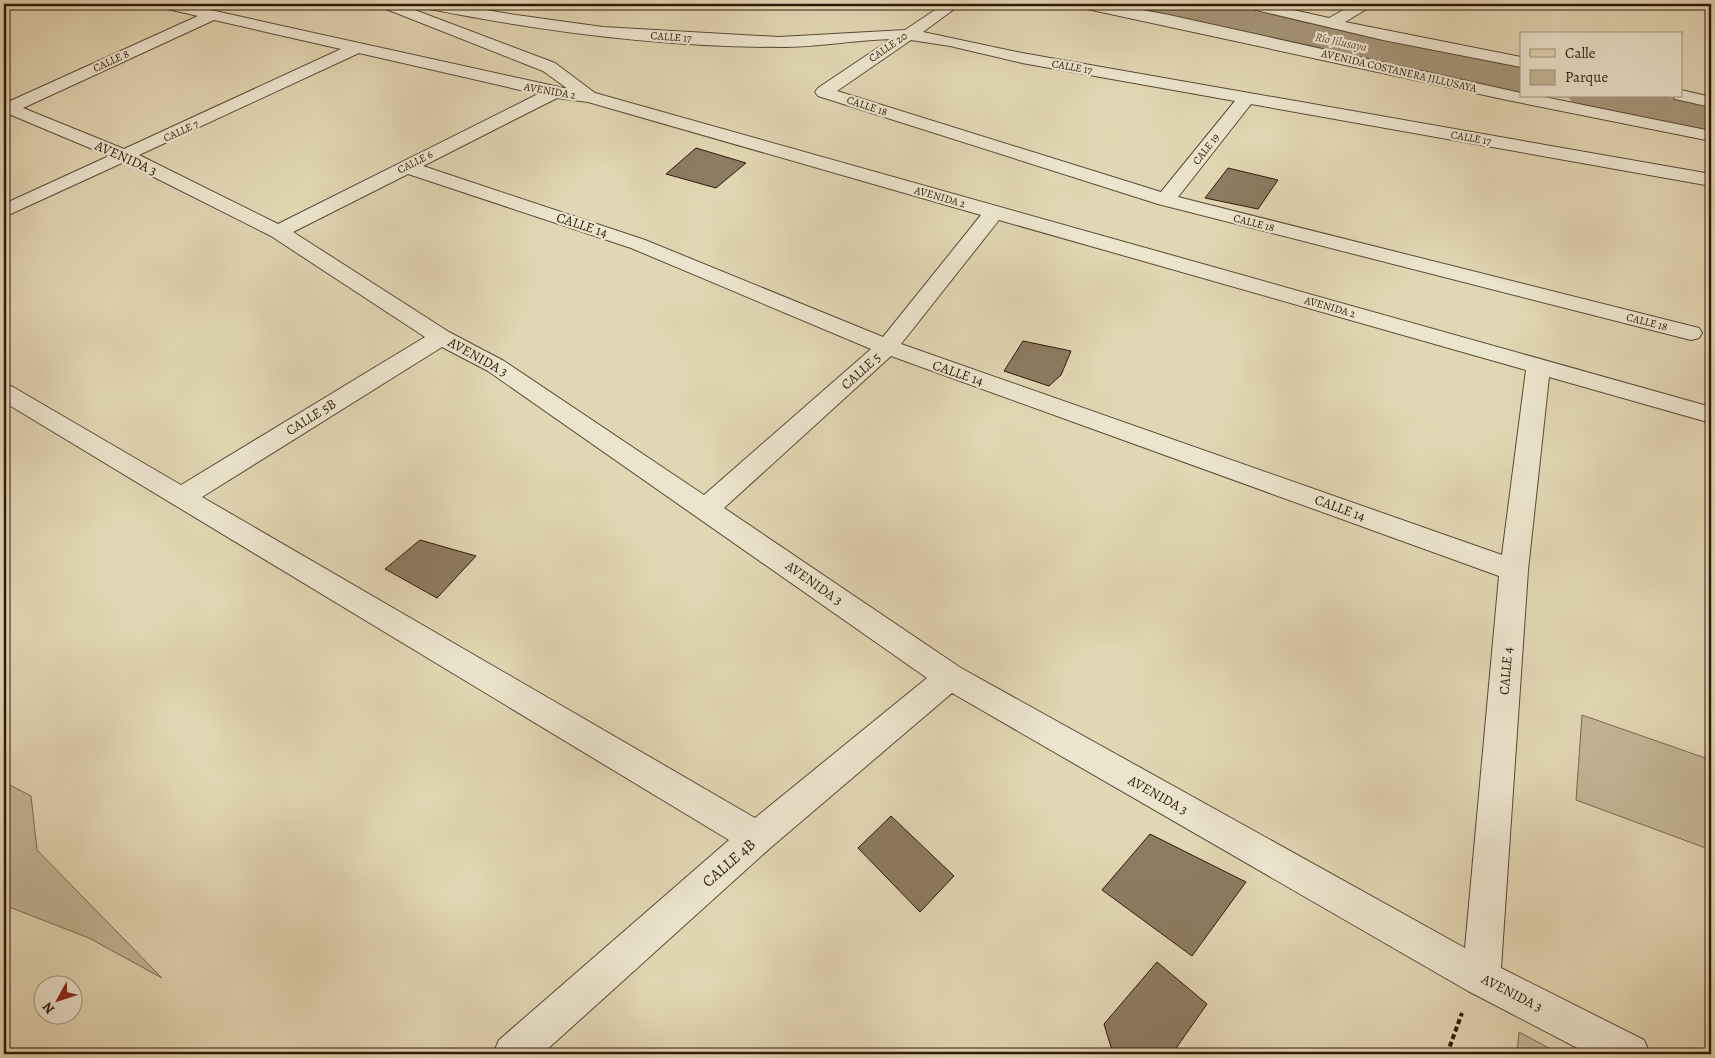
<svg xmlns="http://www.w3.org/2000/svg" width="1715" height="1058" viewBox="0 0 1715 1058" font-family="Alegreya,serif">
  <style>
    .green { fill: #c3b797; stroke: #786850 }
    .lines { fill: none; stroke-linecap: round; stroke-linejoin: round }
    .river { fill: #a5977a; fill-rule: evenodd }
    .building { fill: #8c7c62; stroke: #2e1a09 }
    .minor-casing { stroke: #5b4934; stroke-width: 2 }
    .primary-casing { stroke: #2e1a09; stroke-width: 2 }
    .path { stroke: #2e1a09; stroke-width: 4; stroke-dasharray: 5 3; stroke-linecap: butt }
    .minor { fill: #ece5ce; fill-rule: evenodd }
    .primary { fill: #e2d7b4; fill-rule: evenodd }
    .labels { text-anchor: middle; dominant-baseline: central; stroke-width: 4.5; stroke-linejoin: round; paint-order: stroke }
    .far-street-label { font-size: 11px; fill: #2e1a09; stroke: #ece5ce }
    .far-water-label { font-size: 12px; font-style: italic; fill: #5e4c36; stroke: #ece5ce }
    .street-label { font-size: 14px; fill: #2e1a09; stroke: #ece5ce }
    .near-street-label { font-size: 16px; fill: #2e1a09; stroke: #ece5ce }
  </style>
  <rect width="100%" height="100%" fill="#e2d7b4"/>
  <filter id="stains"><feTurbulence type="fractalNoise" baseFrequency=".004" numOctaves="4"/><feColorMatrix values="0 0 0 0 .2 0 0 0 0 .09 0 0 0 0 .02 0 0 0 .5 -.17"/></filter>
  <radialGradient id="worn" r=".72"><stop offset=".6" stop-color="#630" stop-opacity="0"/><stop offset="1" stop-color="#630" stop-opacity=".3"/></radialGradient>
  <!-- green -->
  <g class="green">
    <polygon points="1582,715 1711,760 1711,850 1576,800"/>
    <polygon points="4,782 31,796 37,850 162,978 89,938 4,905"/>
    <polygon points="1519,1032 1560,1054 1517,1054"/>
  </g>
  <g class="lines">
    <!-- river -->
    <g class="river">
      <polygon points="1138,4 1221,4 1521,66 1521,96 1160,17 1145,13"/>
      <polygon points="1568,96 1663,96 1711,107 1711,137 1575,107"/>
    </g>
  </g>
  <!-- building -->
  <g class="building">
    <polygon points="696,148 746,163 716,188 666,174"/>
    <polygon points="1228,168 1278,180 1258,209 1205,198"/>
    <polygon points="1023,341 1071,351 1061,375 1049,386 1004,371"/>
    <polygon points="420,540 476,556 437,598 385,569"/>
    <polygon points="891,816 954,876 920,912 858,848"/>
    <polygon points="1150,834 1246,882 1192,956 1102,890"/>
    <polygon points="1157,962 1207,1004 1172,1054 1120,1054 1111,1047 1104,1024"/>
  </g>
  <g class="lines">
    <!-- minor casing -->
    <g class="minor-casing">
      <g id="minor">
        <path d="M157,4H183L568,89L543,71L381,7L378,4H399L555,63L595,93L1711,407V423L1549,377L1528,570L1501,968L1644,1040L1650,1054H1589L1468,991L952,693L769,849L542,1054H493L499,1040L729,840L4,402V384L13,387L181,485L425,337L271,236L124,162L4,217V204L109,156L4,112V101L8,102L198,16L159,7ZM214,20L341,49L124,149L23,108ZM359,53L538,94L278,224L139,155ZM557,98L588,102L981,215L883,337L645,240L423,166ZM408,174L631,248L871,349L704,495L504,361L449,332L293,232ZM999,220L1526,370L1502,555L901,344ZM442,347L488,371L927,678L755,818L202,497ZM891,356L1499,576L1465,948L961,668L724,508Z"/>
        <path d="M422,4H451L516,15L603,27L779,37L905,30L944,4H961L923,32L1022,53L1711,174V186L1251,104L1178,197L1699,328L1702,333L1699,338L1691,340L1158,204L818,96L815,92L818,88L891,39C854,40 818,47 781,47C664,47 545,32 430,9ZM911,40L950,46L1022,63L1235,101L1161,192L837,91Z"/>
        <polygon points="1079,4 1109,4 1169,15 1521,93 1521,96 1539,96 1711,131 1711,141 1507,100 1087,9"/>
        <polygon points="1240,4 1267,4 1329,18 1354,4 1372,4 1370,7 1345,22 1521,57 1521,67 1383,40 1243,7"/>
        <polygon points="1681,90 1711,97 1711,107 1675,99 1673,96 1681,96"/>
      </g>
    </g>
    <!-- primary casing -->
    <g class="primary-casing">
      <polygon id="primary" points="1700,4 1711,4 1711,9 1703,7"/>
    </g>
    <!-- path -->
    <polyline class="path" points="1447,1054 1462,1013"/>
    <!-- minor -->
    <use href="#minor" class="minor"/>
    <!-- primary -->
    <use href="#primary" class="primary"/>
  </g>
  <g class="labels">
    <!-- far-street labels -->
    <g class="far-street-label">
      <text transform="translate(671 37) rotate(4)">CALLE 17</text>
      <text transform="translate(888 47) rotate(-35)">CALLE 20</text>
      <text transform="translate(111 61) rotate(-25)">CALLE 8</text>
      <text transform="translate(1072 67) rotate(10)">CALLE 17</text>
      <text transform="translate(1399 71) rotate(13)">AVENIDA COSTANERA JILLUSAYA</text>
      <text transform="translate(550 91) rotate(10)">AVENIDA 2</text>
      <text transform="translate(867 106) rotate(18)">CALLE 18</text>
      <text transform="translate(181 131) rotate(-25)">CALLE 7</text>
      <text transform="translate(1471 138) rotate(10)">CALLE 17</text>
      <text transform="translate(1206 149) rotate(-52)">CALE 19</text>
      <text transform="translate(415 162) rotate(-27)">CALLE 6</text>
      <text transform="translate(940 197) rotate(16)">AVENIDA 2</text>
      <text transform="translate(1254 223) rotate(14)">CALLE 18</text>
      <text transform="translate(1330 307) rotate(16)">AVENIDA 2</text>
      <text transform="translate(1647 322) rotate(14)">CALLE 18</text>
    </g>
    <!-- far-water labels -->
    <g class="far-water-label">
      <text transform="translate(1341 42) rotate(12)">Río Jilusaya</text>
    </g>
    <!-- street labels -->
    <g class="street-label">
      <text transform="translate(126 158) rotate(24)">AVENIDA 3</text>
      <text transform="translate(582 225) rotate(18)">CALLE 14</text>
      <text transform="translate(478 357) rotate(29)">AVENIDA 3</text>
      <text transform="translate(861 371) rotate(-42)">CALLE 5</text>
      <text transform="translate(958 373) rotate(19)">CALLE 14</text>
      <text transform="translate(311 417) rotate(-32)">CALLE 5B</text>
      <text transform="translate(1340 508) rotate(20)">CALLE 14</text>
      <text transform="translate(814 583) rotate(35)">AVENIDA 3</text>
      <text transform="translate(1506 671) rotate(-85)">CALLE 4</text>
      <text transform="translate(1158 795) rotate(29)">AVENIDA 3</text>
      <text transform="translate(1512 993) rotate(27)">AVENIDA 3</text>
    </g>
    <!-- near-street labels -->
    <g class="near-street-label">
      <text transform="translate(729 863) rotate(-41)">CALLE 4B</text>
    </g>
  </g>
  <!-- margin -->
  <rect width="1715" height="1058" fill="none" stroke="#e2d7b4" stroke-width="20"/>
  <rect x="5" y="5" width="1705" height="1048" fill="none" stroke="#2e1a09" stroke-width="2.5"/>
  <rect x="10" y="10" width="1695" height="1038" fill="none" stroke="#2e1a09"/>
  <!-- legend -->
  <rect x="1520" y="32" width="162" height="65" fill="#ece5ce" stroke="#a0947f"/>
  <rect x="1530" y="49" width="25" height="8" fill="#e2d7b4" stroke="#a0947f"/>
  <text x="1565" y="58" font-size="15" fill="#2e1a09">Calle</text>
  <rect x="1530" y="70" width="25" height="15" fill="#c3b797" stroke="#a0947f"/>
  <text x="1565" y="82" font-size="15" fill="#2e1a09">Parque</text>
  <!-- north arrow -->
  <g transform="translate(58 1000) rotate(230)"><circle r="24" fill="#ece5ce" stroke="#a0947f"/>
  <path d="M0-4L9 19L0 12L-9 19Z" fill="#8f2418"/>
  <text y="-8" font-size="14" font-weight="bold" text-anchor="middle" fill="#2e1a09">N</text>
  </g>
  <rect width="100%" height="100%" filter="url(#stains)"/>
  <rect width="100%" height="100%" fill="url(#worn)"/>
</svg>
